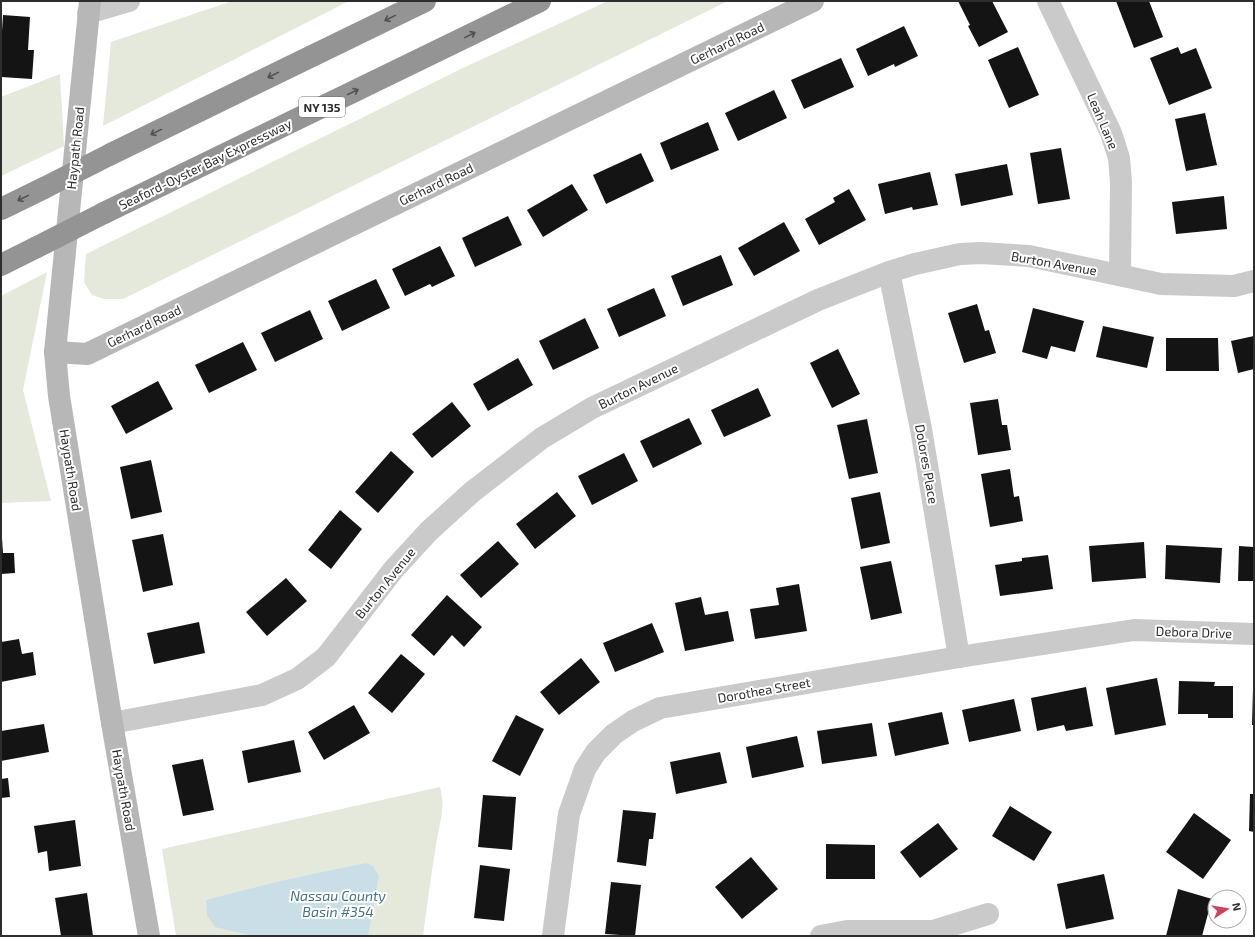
<svg xmlns="http://www.w3.org/2000/svg" width="1255" height="937" viewBox="0 0 1255 937" font-family="'Exo 2',sans-serif">
  <style>
    .green { fill: #e4e9db }
    .water { fill: #c9dee7 }
    .building { fill: #141414 }
    .lines { fill: none; stroke-linecap: round; stroke-linejoin: round }
    .street { stroke: #cacaca; stroke-width: 22 }
    .secondary { stroke: #b7b7b7; stroke-width: 22 }
    .highway { stroke: #949494; stroke-width: 22 }
    .highway-bridge { stroke: #949494; stroke-width: 22 }
    .oneway { stroke: #515151 }
    .labels { text-anchor: middle; dominant-baseline: central; stroke-width: 4; stroke-linejoin: round; paint-order: stroke }
    .shield { fill: #fff; stroke: #6c6c6c; stroke-width: 1 }
    .shield-label { font-size: 12px; font-weight: bold; fill: #2d2d2d }
    .street-label { font-size: 13px; fill: #2d2d2d; stroke: #fff }
    .water-label { font-size: 14px; font-style: italic; fill: #447185; stroke: #fff }
  </style>
  <rect width="100%" height="100%" fill="#fff"/>
  <!-- green -->
  <g class="green">
    <polygon points="232,1 349,1 103,126 111,42"/>
    <polygon points="608,1 728,1 123,299 104,299 92,295 84,282 86,254 463,68"/>
    <polygon points="60,74 64,146 1,176 1,97"/>
    <polygon points="47,272 23,390 51,501 1,503 1,296"/>
    <path d="M440,787C446,808 439,825 436,845C431,875 427,906 423,936H176L162,849Z"/>
  </g>
  <!-- water -->
  <polygon class="water" points="366,863 373,866 379,876 368,936 254,936 215,927 207,915 206,900 285,880"/>
  <!-- building -->
  <g class="building">
    <polygon points="958,1 992,1 1008,32 979,47 968,26 970,25"/>
    <polygon points="1116,1 1149,1 1163,37 1134,48"/>
    <polygon points="3,15 30,17 28,50 34,50 32,79 1,77 1,47"/>
    <polygon points="904,26 918,56 895,67 894,64 868,76 856,49"/>
    <polygon points="1018,47 1039,95 1009,108 988,60"/>
    <polygon points="1178,47 1181,54 1196,48 1212,88 1169,105 1150,58"/>
    <polygon points="841,58 854,87 804,109 791,80"/>
    <polygon points="774,90 787,118 738,141 725,113"/>
    <polygon points="1205,113 1217,165 1186,171 1175,119"/>
    <polygon points="708,122 719,150 671,170 660,143"/>
    <polygon points="1061,148 1070,199 1038,204 1030,153"/>
    <polygon points="641,153 654,181 606,204 593,175"/>
    <polygon points="1007,164 1013,195 961,206 955,174"/>
    <polygon points="930,172 938,205 913,210 912,207 885,214 878,184"/>
    <polygon points="572,184 588,210 543,237 527,210"/>
    <polygon points="849,189 866,220 819,245 805,219 835,202 833,198"/>
    <polygon points="1224,196 1227,229 1176,234 1172,202"/>
    <polygon points="508,216 522,245 475,267 462,238"/>
    <polygon points="784,222 800,251 754,276 738,248"/>
    <polygon points="440,246 455,276 432,287 430,284 405,296 392,269"/>
    <polygon points="721,255 733,285 683,306 671,276"/>
    <polygon points="376,279 390,308 342,331 328,301"/>
    <polygon points="654,288 666,316 619,337 607,309"/>
    <polygon points="977,304 985,331 989,330 996,353 964,363 948,313"/>
    <polygon points="1033,308 1084,321 1075,352 1051,346 1047,359 1022,352"/>
    <polygon points="310,310 323,339 275,362 261,333"/>
    <polygon points="585,318 599,348 553,370 539,341"/>
    <polygon points="1103,326 1154,337 1147,368 1096,357"/>
    <polygon points="1254,336 1254,369 1238,373 1231,341"/>
    <polygon points="1166,338 1218,338 1219,371 1166,371"/>
    <polygon points="243,342 257,370 209,393 195,365"/>
    <polygon points="838,349 860,394 832,408 810,363"/>
    <polygon points="518,358 533,385 488,411 473,384"/>
    <polygon points="158,381 173,409 126,434 111,406"/>
    <polygon points="758,388 771,416 724,437 711,410"/>
    <polygon points="998,399 1002,425 1007,425 1011,450 978,455 970,403"/>
    <polygon points="452,402 471,426 432,458 412,434"/>
    <polygon points="689,418 702,444 653,468 640,441"/>
    <polygon points="867,419 878,473 849,479 837,425"/>
    <polygon points="391,451 414,472 378,513 355,492"/>
    <polygon points="624,453 638,481 592,505 578,476"/>
    <polygon points="151,460 162,512 131,519 120,467"/>
    <polygon points="1010,469 1014,497 1019,496 1023,521 990,527 981,474"/>
    <polygon points="557,492 576,516 535,549 516,524"/>
    <polygon points="880,492 890,543 861,549 851,498"/>
    <polygon points="340,510 362,529 331,569 308,550"/>
    <polygon points="163,534 173,585 143,592 132,540"/>
    <polygon points="1,538 2,538 3,553 14,553 15,573 1,574"/>
    <polygon points="498,541 519,564 481,598 460,575"/>
    <polygon points="1144,542 1146,578 1092,582 1089,546"/>
    <polygon points="1166,545 1222,548 1220,583 1165,579"/>
    <polygon points="1239,546 1254,547 1254,581 1238,581"/>
    <polygon points="1048,555 1053,589 1000,596 995,565 1022,561 1022,558"/>
    <polygon points="891,561 902,613 871,620 860,567"/>
    <polygon points="286,578 307,601 267,636 246,612"/>
    <polygon points="799,584 807,631 755,639 750,609 779,605 776,588"/>
    <polygon points="447,595 482,627 464,647 452,635 434,656 411,635"/>
    <polygon points="701,597 705,615 728,611 734,641 685,651 675,603"/>
    <polygon points="199,622 205,653 154,664 147,633"/>
    <polygon points="652,623 664,652 615,672 603,643"/>
    <polygon points="19,639 22,654 33,652 36,675 1,682 1,642"/>
    <polygon points="401,654 425,674 392,713 368,693"/>
    <polygon points="581,658 600,682 559,715 540,692"/>
    <polygon points="1157,678 1166,725 1115,735 1106,688"/>
    <polygon points="1179,681 1215,682 1214,686 1233,686 1233,718 1208,718 1208,714 1178,714"/>
    <polygon points="1086,687 1093,726 1066,731 1064,725 1037,731 1031,698"/>
    <polygon points="1253,689 1254,689 1254,725 1252,725"/>
    <polygon points="1014,699 1021,731 969,742 962,710"/>
    <polygon points="354,705 370,733 324,760 308,732"/>
    <polygon points="942,712 949,744 895,756 888,723"/>
    <polygon points="516,715 544,729 520,776 492,761"/>
    <polygon points="872,723 877,756 822,764 817,731"/>
    <polygon points="44,724 49,752 1,761 1,731"/>
    <polygon points="797,736 804,767 752,778 746,747"/>
    <polygon points="294,740 301,772 248,783 242,751"/>
    <polygon points="720,752 727,783 676,794 670,762"/>
    <polygon points="203,759 214,810 183,816 172,765"/>
    <polygon points="8,778 10,797 1,798 1,779"/>
    <polygon points="1250,794 1254,794 1254,832 1249,831"/>
    <polygon points="483,795 516,797 512,850 478,847"/>
    <polygon points="1010,806 1052,832 1034,861 992,836"/>
    <polygon points="623,810 656,813 653,839 649,839 646,866 617,862"/>
    <polygon points="1194,813 1231,840 1203,879 1166,852"/>
    <polygon points="75,820 81,866 49,871 47,851 38,853 34,826"/>
    <polygon points="938,823 958,849 920,878 900,852"/>
    <polygon points="826,844 875,845 875,879 826,879"/>
    <polygon points="751,857 778,889 742,919 715,887"/>
    <polygon points="480,865 510,869 504,921 474,918"/>
    <polygon points="1104,874 1114,919 1066,929 1057,884"/>
    <polygon points="611,882 641,885 635,936 605,934"/>
    <polygon points="1178,889 1212,899 1202,936 1166,936"/>
    <polygon points="87,893 93,936 61,936 55,898"/>
  </g>
  <g class="lines">
    <!-- street -->
    <g class="street">
      <polyline points="1048,1 1111,133 1119,158 1121,183 1120,275"/>
      <polyline points="88,13 129,1"/>
      <polyline points="889,272 921,429 959,657"/>
      <polyline points="112,723 262,695 297,679 326,657 394,569 429,531 472,492 542,438 592,408 818,300 889,272 915,264 960,254 981,253 1029,256 1161,284 1234,286 1254,281"/>
      <polyline points="553,936 569,814 585,769 596,752 614,734 633,721 660,708 959,657 1134,630 1254,634"/>
      <polyline points="821,936 847,931 933,931 988,914"/>
    </g>
    <!-- secondary -->
    <g class="secondary">
      <polyline points="90,1 55,352 59,396 112,723 149,936"/>
      <polyline points="55,352 87,354 813,1"/>
    </g>
    <!-- highway -->
    <g class="highway">
      <polyline points="111,154 425,1"/>
      <polyline points="1,209 44,188"/>
      <polyline points="104,213 540,1"/>
      <polyline points="1,265 37,247"/>
    </g>
    <!-- highway-bridge -->
    <g class="highway-bridge">
      <polyline points="44,188 111,154"/>
      <polyline points="37,247 104,213"/>
    </g>
  </g>
  <!-- one-way arrows -->
  <defs><path id="oneway-shaft" d="M-6 0H5M1.5-3L5.5 0L1.5 3" fill="none" stroke-width="1.6" stroke-linecap="round" stroke-linejoin="round"/></defs>
  <g class="oneway">
    <use href="#oneway-shaft" transform="translate(390 18) rotate(154)"/>
    <use href="#oneway-shaft" transform="translate(470 35) rotate(-26)"/>
    <use href="#oneway-shaft" transform="translate(273 75) rotate(154)"/>
    <use href="#oneway-shaft" transform="translate(353 92) rotate(-26)"/>
    <use href="#oneway-shaft" transform="translate(156 132) rotate(154)"/>
    <use href="#oneway-shaft" transform="translate(23 198) rotate(154)"/>
  </g>
  <g class="labels">
    <!-- shield labels -->
    <rect class="shield" x="299" y="97" width="46" height="20" rx="3"/>
    <g class="shield-label">
      <text x="322" y="107">NY 135</text>
    </g>
    <!-- street labels -->
    <g class="street-label">
      <text transform="translate(727 43) rotate(-26)">Gerhard Road</text>
      <text transform="translate(1103 121) rotate(67)">Leah Lane</text>
      <text transform="translate(75 148) rotate(-84)">Haypath Road</text>
      <text transform="translate(205 164) rotate(-26)">Seaford-Oyster Bay Expressway</text>
      <text transform="translate(436 184) rotate(-26)">Gerhard Road</text>
      <text transform="translate(1054 263) rotate(10)">Burton Avenue</text>
      <text transform="translate(144 326) rotate(-26)">Gerhard Road</text>
      <text transform="translate(638 386) rotate(-26)">Burton Avenue</text>
      <text transform="translate(927 464) rotate(80)">Dolores Place</text>
      <text transform="translate(71 470) rotate(81)">Haypath Road</text>
      <text transform="translate(385 583) rotate(-51)">Burton Avenue</text>
      <text transform="translate(1194 632) rotate(2)">Debora Drive</text>
      <text transform="translate(764 690) rotate(-10)">Dorothea Street</text>
      <text transform="translate(124 790) rotate(80)">Haypath Road</text>
    </g>
    <!-- water labels -->
    <g class="water-label">
      <text x="338" y="895">Nassau County<tspan x="338" dy="16">Basin #354</tspan></text>
    </g>
  </g>
  <!-- border -->
  <rect width="1255" height="937" fill="none" stroke="#2d2d2d" stroke-width="4"/>
  <!-- north arrow -->
  <g transform="translate(1227 909) rotate(78)"><circle r="19" fill="#ffffff" stroke="#ababab"/>
  <path d="M0-3L7 15L0 10L-7 15Z" fill="#d14158"/>
  <text y="-6" font-size="11" font-weight="bold" text-anchor="middle" fill="#2d2d2d">N</text>
  </g>
</svg>
